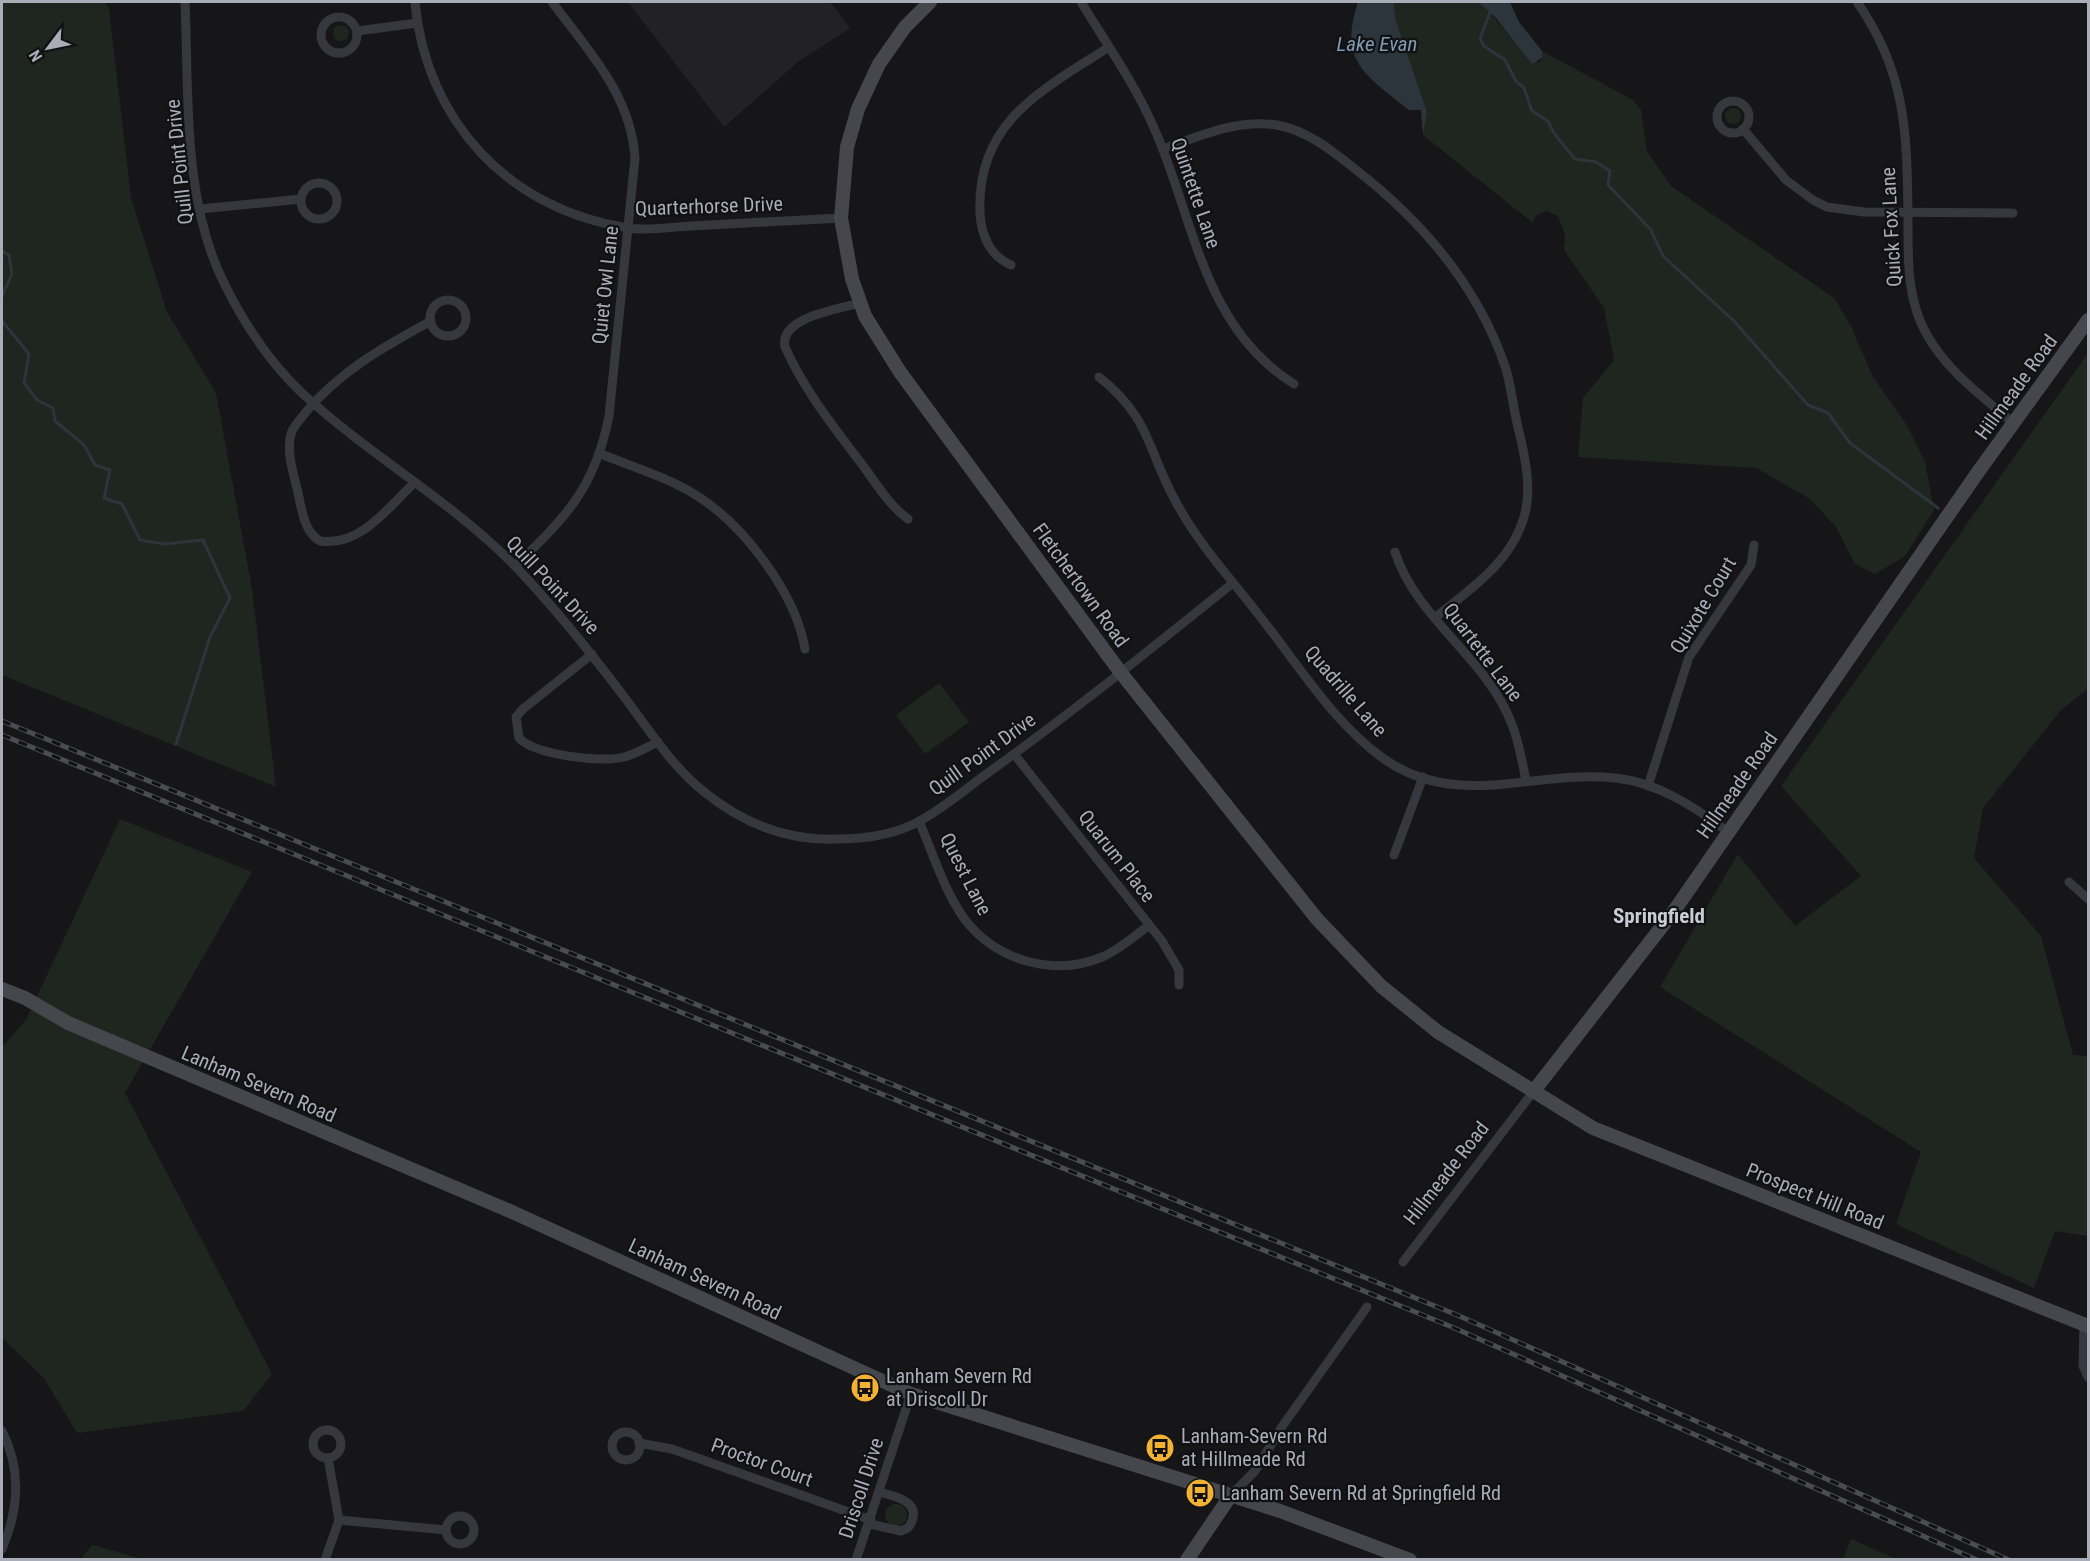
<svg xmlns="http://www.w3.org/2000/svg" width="2090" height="1561" viewBox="0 0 2090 1561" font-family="'Roboto Condensed',sans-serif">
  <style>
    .built { fill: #222225 }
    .green { fill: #1e261f }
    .water { fill: #2c353c }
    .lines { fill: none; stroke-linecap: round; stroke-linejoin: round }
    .stream { stroke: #2c353c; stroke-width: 3 }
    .street { stroke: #37383d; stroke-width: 9 }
    .secondary { stroke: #45474d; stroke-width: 14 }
    .rail-casing { stroke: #4a4c52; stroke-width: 5 }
    .rail { stroke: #111113; stroke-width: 3; stroke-dasharray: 9; stroke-linecap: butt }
    .labels { text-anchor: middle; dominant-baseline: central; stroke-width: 4.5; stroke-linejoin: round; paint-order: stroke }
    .street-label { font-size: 20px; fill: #a8adb8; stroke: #111113 }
    .poi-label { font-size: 20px; fill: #a8adb8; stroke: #111113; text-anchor: start }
    .water-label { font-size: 21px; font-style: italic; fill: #7f9bb3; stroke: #111113 }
    .neighbourhood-label { font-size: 21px; font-weight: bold; fill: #c9ccd4; stroke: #111113 }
  </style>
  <rect width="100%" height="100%" fill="#161618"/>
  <!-- built -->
  <polygon class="built" points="628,2 830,2 850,28 798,62 724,127"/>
  <!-- green -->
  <g class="green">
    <polygon points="2,2 105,2 109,8 131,198 167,312 216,393 252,589 276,787 2,675"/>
    <path d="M1394,2H1478C1502,22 1513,45 1539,63L1542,59V51L1633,100L1641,110L1647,151L1671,186L1834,298L1851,326L1872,375L1908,427L1925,462L1934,510L1905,556L1875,574L1855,564L1836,527L1810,499L1756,468L1578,457L1583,398L1614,360L1604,308L1564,250L1565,235L1558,216L1547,211L1536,215L1533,223L1423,135L1427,112L1395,18Z"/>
    <circle cx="341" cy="33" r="8"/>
    <circle cx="1733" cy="116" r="8"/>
    <polygon points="2088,353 2088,689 2061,710 1983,808 1974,858 2041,936 2073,1055 2088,1056 2088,1236 2055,1231 2034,1288 1896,1224 1921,1152 1660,987 1738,854 1795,926 1861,876 1781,786"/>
    <polygon points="939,683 969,722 925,754 896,715"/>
    <polygon points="120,819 252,872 125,1093 272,1374 243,1411 77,1433 44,1378 2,1338 2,1047 26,1020"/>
    <circle cx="896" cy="1515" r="11"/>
    <polygon points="1851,1539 1896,1559 1843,1559"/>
    <polygon points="92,1545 93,1545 142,1559 81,1559"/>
  </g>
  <!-- water -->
  <g class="water">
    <path d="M1358,2H1394L1395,18L1427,112L1423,135L1421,110H1409C1366,75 1338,62 1358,2Z"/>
    <polygon points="1478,2 1510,2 1519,22 1542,51 1542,58 1532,64 1496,18"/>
  </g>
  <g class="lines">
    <!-- stream -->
    <g class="stream">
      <path d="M1490,12L1480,39L1484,46L1505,60L1516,81L1524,88L1532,111L1549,122C1552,135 1567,148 1575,159L1596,162L1610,171L1608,185L1651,230L1663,256L1734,321L1808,405L1828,413L1850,443L1938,508"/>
      <polyline points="2,251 9,255 12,274 2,296"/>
      <polyline points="2,321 29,354 24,383 37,400 53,408 55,421 84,445 95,465 110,470 104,498 122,504 140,540 164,544 203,540 230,598 210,637 176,744"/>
    </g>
    <!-- street -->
    <g class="street">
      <path d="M185,2C189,93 182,197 223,281C243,322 269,362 302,393C370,456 452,501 516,567C555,608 591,653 625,698C649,730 672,766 703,791C742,823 787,841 837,839C863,839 892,835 916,823C944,809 970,785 996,767C1077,709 1155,645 1233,583"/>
      <path d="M415,2C426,121 509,210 628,228C647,231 671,227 691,226C741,223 791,221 841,218"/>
      <path d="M1081,2C1106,43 1135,84 1154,128C1194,217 1202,327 1294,384"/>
      <path d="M1857,2C1906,72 1907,132 1908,215C1908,255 1906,299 1927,335C1947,371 1982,396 2013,423"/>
      <circle cx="339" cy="35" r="18"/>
      <polyline points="357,31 417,23"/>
      <circle cx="1733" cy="117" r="16"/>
      <polyline points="1743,129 1786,180 1813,200 1827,207 1864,212 2013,213"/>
      <path d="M1163,149C1200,136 1236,119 1277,125C1308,131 1331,150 1355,169C1422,221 1479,288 1506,369C1511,387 1513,405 1517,423C1524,452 1533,488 1524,517C1511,563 1470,589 1436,617"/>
      <circle cx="319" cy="201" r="18"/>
      <polyline points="200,209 301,199"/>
      <path d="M1011,265C990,256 981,235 980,213C976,122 1042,90 1109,47"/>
      <circle cx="448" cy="318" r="18"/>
      <path d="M860,303C839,309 779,317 785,347C804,390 835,429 864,467C877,485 890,506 908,519"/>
      <path d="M1099,377C1151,418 1147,450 1176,502C1200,547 1235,583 1265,623C1302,670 1335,724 1384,759C1459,811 1534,769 1615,778C1657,782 1695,807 1728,832"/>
      <path d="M601,454C633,467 670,478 699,497C745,527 796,594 805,649"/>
      <path d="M414,483C389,507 360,547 320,541C304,532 302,510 298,493C294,475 286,453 291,434C293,426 301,419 306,412C340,371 385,346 431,321"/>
      <path d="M1395,552C1416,618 1486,658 1511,722C1519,741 1522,761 1526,781"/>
      <path d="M515,566C566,517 595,488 609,416L635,158C631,95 588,50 552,2"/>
      <path d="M592,654L523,709L516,717L519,738C535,755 601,763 624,757C636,754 647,747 658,742"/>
      <polyline points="1014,754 1162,941 1179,970 1179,985"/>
      <polyline points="1648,786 1689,657 1751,565 1754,545"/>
      <path d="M919,821C933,854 945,893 966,921C998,961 1055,977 1102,957C1119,950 1133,937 1148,926"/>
      <polyline points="1394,855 1423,777"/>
      <polyline points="2069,882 2088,899"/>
      <polyline points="1403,1262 1533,1092"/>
      <polyline points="2084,1324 2083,1366 2088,1377"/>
      <circle cx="327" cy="1444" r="14"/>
      <path d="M2,1431C22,1470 19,1509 2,1549"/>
      <circle cx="626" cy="1446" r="14"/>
      <polyline points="639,1443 672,1449 871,1520"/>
      <polyline points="1231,1495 1255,1471 1281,1428 1367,1307"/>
      <circle cx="460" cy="1530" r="14"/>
      <polyline points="339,1520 446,1530"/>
      <path d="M870,1524L901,1531C907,1529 910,1527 912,1521C920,1501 894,1496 879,1492"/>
      <polyline points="325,1560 339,1520 328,1458"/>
      <polyline points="856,1560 911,1394"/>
    </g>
    <!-- secondary -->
    <g class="secondary">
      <polyline points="930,2 905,27 879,64 858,109 847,147 841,218 852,279 865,316 900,372 1121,673 1317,919 1381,986 1438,1032 1593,1128 2088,1326"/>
      <polyline points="2,989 25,998 68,1023 510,1211 911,1394 1280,1511 1410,1560"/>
      <polyline points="1533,1092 1674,911 1978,472 2088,320"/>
      <polyline points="1187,1560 1231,1495"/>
    </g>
    <!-- rail casing -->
    <g class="rail-casing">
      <g id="rail">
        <polyline points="2,721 1457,1315 2009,1560"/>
        <polyline points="2,735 1452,1327 1977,1560"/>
      </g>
    </g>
    <!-- rail -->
    <use href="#rail" class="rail"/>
  </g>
  <!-- icons -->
  <defs>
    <g id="bus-disc" transform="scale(1.5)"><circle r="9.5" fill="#f2b134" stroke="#111113"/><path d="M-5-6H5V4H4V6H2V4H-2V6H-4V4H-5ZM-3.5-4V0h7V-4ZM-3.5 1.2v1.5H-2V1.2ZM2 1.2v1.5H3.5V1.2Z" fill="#111"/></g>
  </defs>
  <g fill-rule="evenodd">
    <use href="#bus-disc" x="865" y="1388"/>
    <use href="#bus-disc" x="1160" y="1448"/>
    <use href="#bus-disc" x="1200" y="1493"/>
  </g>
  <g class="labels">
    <!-- street labels -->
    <g class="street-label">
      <text transform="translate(179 162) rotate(-96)">Quill Point Drive</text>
      <text transform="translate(1196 193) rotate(71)">Quintette Lane</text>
      <text transform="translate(709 206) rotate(-2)">Quarterhorse Drive</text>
      <text transform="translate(1891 227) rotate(-93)">Quick Fox Lane</text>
      <text transform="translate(605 285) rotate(-84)">Quiet Owl Lane</text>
      <text transform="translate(2016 387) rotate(-54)">Hillmeade Road</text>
      <text transform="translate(553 585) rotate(47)">Quill Point Drive</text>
      <text transform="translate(1081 585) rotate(54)">Fletchertown Road</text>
      <text transform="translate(1703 605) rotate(-59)">Quixote Court</text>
      <text transform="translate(1483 652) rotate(53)">Quartette Lane</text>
      <text transform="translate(1346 691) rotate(49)">Quadrille Lane</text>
      <text transform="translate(982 754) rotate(-36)">Quill Point Drive</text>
      <text transform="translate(1737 785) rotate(-55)">Hillmeade Road</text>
      <text transform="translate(1117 856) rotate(52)">Quarum Place</text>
      <text transform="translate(966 874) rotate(63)">Quest Lane</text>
      <text transform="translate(259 1084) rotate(23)">Lanham Severn Road</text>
      <text transform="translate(1446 1173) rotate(-52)">Hillmeade Road</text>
      <text transform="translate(1815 1196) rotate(22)">Prospect Hill Road</text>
      <text transform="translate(705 1279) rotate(25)">Lanham Severn Road</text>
      <text transform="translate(762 1462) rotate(20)">Proctor Court</text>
      <text transform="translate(861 1488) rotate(-72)">Driscoll Drive</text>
    </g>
    <!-- poi labels -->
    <g class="poi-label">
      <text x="886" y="1376">Lanham Severn Rd<tspan x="886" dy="23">at Driscoll Dr</tspan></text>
      <text x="1181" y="1436">Lanham-Severn Rd<tspan x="1181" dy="23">at Hillmeade Rd</tspan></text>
      <text x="1221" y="1493">Lanham Severn Rd at Springfield Rd</text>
    </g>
    <!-- water labels -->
    <g class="water-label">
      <text x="1377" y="44">Lake Evan</text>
    </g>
    <!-- neighbourhood labels -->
    <g class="neighbourhood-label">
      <text x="1659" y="916">Springfield</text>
    </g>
  </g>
  <!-- border -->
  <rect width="2090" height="1561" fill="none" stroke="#a8adb8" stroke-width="6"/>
  <!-- north arrow -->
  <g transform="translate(48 48) rotate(238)" stroke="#111113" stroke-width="4.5" paint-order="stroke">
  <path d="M0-4.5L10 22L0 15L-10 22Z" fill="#a8adb8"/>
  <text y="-9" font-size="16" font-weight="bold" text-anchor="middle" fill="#a8adb8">N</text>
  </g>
</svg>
